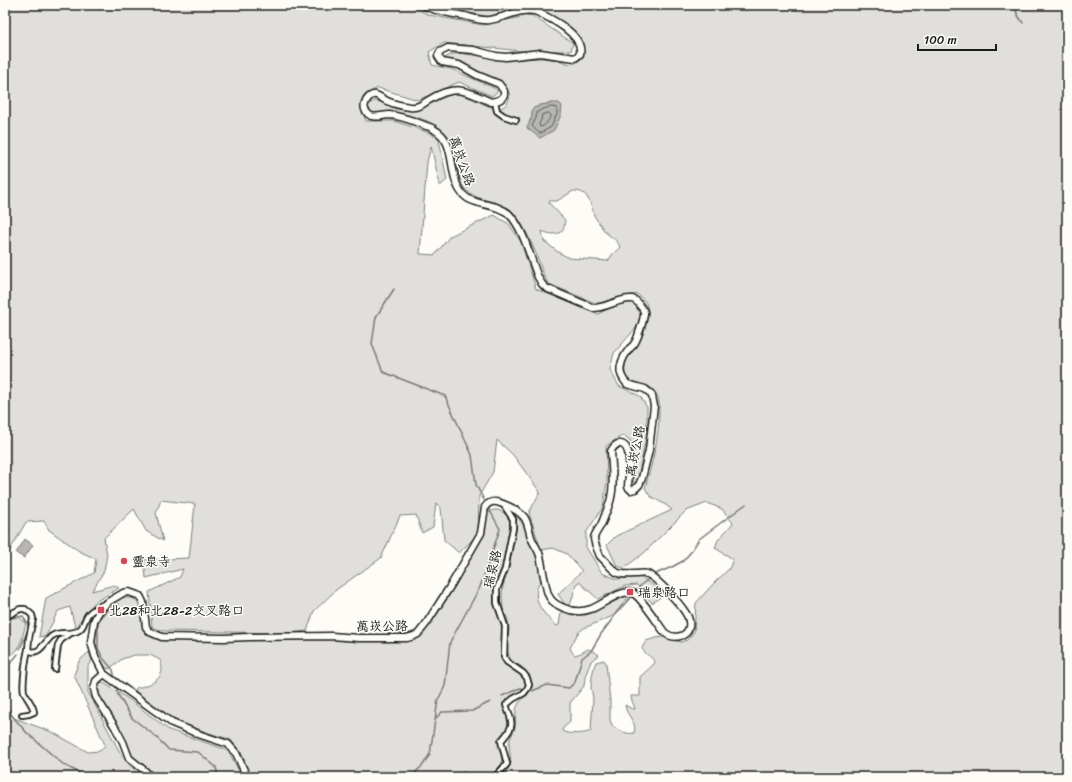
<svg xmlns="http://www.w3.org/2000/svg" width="1072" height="782" viewBox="0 0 1072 782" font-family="Sriracha,'LXGW WenKai TC',sans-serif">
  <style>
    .green { fill: #e0dfdb; stroke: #7e7e7c; fill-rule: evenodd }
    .water { fill: #b7b6b2; stroke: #797876 }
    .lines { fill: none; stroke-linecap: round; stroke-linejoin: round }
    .shore { stroke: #5a5a58; stroke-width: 1 }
    .stream { stroke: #797876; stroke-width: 1.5 }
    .street-casing { stroke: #1c1c1c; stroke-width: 8 }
    .secondary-casing { stroke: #1c1c1c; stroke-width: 9 }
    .street { stroke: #fdfcf7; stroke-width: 4.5 }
    .secondary { stroke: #fdfcf7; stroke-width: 6 }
    .poi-dot { fill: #d1495b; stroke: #fdfcf7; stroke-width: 1.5 }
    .labels { text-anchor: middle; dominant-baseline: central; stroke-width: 3; stroke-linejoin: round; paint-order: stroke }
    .street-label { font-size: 13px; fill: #1c1c1c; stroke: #fdfcf7 }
    .poi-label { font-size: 13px; fill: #1c1c1c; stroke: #fdfcf7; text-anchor: start }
  </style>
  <rect width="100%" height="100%" fill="#fdfcf7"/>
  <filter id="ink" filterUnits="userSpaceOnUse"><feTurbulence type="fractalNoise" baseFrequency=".025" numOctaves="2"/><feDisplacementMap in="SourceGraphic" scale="8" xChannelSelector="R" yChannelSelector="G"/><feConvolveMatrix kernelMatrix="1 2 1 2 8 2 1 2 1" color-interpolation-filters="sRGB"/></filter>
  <g filter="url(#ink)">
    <!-- green -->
    <g class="green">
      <polygon points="5,5 410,5 429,15 483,25 531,15 573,43 571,51 522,51 444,43 429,52 432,65 451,69 494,88 498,91 492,96 459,82 418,100 378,88 366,94 361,106 366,121 394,121 430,133 439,140 447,180 440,186 431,146 427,162 420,254 435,255 450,236 494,215 509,224 521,242 536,289 598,314 628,298 636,302 641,317 636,328 614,353 610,370 619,386 640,396 647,407 647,433 637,482 633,482 631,441 623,435 606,446 607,482 603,507 586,533 586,547 602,573 617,579 640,577 653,585 662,596 652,603 637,585 625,586 598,599 579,582 576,584 571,603 566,606 558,594 582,571 567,554 553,548 541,550 529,513 540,492 513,455 497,440 493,472 479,496 478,534 459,553 444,540 441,508 436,503 433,527 422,533 416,515 400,516 381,558 337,589 314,611 307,631 289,633 164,631 152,627 149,592 180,577 183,569 146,578 144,560 189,558 195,504 161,500 156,513 163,541 146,531 134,509 104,538 107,555 104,571 92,591 114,585 119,588 95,602 75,627 70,607 58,611 46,636 39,637 46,598 94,573 96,559 79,551 49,530 44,521 26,522 10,550 5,551"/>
      <path d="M434,5H1067V777H505L506,773L511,763L509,745L510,739L515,728L516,709L519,703L532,687L530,679L527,674L521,666L512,662L509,656L507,650L509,629L508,620L503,609L502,595L503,586L509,567L515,535L516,526L515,516C529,524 539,562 543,578C532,591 536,604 546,615C550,620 553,623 557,626L559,625L561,612L564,611L575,614L585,613L627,594L629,596L613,616L584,628L578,633L570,648L572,652L575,655L581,653L588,649L595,652L599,655L591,661L585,677L584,686L570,703V722L563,728L562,731C568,735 585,734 591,731L593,698L591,688L592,676L594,667L596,662L604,660L606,663L610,701V720L613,727C619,730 627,735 634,733C638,722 626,716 625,705L632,709H635C634,704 631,701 631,696H640V677L655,663C653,656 644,655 642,648L646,641L656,638L663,637L681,642L687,640L694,632L696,603L715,582L729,569L733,559L715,548L718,540L733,523L722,509L707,503L686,511L644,553L624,568L617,566L607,545L616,536L672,510L666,505L650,496L645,488C652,463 659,439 659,413C659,407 660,401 657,395C648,376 622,393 625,366C626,358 632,352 637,346C642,340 649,319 648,311C648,308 646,302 644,300C642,298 639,296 637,294L616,298L602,303H595L549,284C543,276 541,267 538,259C532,243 522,220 510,209C507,207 502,206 498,204C487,200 472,198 463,187C459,182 456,158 454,149C450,124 413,114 390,113C384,113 378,114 372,114C368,110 367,108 370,103C372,102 373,101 375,101C381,101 388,105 393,106C399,107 416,108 421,107C433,105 443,95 456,94C472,93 505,125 510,95L505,85L500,82L466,65L446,60L445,58L450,55L459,53L487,57L504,60L542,58L558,60L570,64L575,63L580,60L582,57L584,52L583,48L569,28L540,9L529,6L491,17L447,9ZM552,103L529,122L532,117V109L541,105ZM573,191C578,191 584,192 587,197C591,202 592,209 594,215C596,219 600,224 603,229C607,236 617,238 620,247C618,250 614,252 612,255C610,257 610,259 608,261L569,258L558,252L544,241L542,231C548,234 561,237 564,227C564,227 565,221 565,220L549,203V201H557Z"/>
      <path d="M494,510H498L504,513L508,517L511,525L504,566L494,594V600L500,619L502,629V655L504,662L522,674L527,685L523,691L505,708C511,727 509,724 499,740L502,758V763L491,777H251L241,752L230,739L218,736L177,722L135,691L136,688C145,686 162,682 162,669C162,666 161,662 160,660L150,655H134L122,659L109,669C95,664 92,631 98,619C103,609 110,602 120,598C123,597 126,598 129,598C144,598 139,618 144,628C147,634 152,637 157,639L230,641L330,638L356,641H400L409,640L419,636L424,632L430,623L482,538L485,531L486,516L488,513Z"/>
      <polygon points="18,616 26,623 22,639 18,649 5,661 5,618"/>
      <polygon points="89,652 92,660 88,666 88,692 123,758 141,777 5,777 5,703 14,718 52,732 88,752 100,751 105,745 74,675 79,661"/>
      <polygon points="102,682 130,700 169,730 224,749 229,752 242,777 155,777 145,767 133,758 120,729 106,707 99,694 99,686"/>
    </g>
    <!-- water -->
    <g class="water">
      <polygon points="552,103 559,103 562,106 561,115 554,130 540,138 527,128 532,117 532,109 541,105"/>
      <polygon points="25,539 33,545 24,558 16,553"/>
    </g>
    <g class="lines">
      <!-- shore -->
      <g class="shore">
        <polygon points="552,107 557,108 557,114 551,127 541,133 539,133 532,126 536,118 537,112 543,109"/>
        <path d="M549,113L551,115C548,121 546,126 540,127L539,124L541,120L542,115Z"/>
      </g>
      <!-- stream -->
      <g class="stream">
        <polyline points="1015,5 1017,14 1023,23"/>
        <polyline points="394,289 376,317 372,344 383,372 445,396 472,455 476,485 484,500"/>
        <polyline points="656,574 660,572 672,567 683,561 690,553 699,539 746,504"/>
        <polyline points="637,590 642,584 649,579"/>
        <polyline points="6,619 23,616 29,627 20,649"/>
        <polyline points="5,670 18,654"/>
        <polyline points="115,679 113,670 103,658 98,648 98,622 107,610 119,604"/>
        <polyline points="116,686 118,695 132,718 154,735 169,750 198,752 216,767 218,777"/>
        <polyline points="532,691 547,685 569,688 575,682 582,658 591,651 601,634 619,610 631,597"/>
        <polyline points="502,696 520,688 523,689"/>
        <polyline points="5,701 8,711 27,733 64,765 84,775 86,777"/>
        <polyline points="436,718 442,712 472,711 490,702"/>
        <polyline points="411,777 423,765 430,754 438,700 445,686 450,642 480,587 500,529 489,509"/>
      </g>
      <!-- street casing -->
      <g class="street-casing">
        <g id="street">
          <polyline points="495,102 497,111 504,116 516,120"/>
          <path d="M5,617L20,609H25L32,615L33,619L29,638L28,650C39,657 45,641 52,636C60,630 72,636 79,630C84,627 84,621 87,616C90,610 98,607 104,604"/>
          <polyline points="55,669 58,645 61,640 71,633"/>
          <path d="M22,715L29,714L34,712C33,704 27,699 24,692C22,685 26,657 28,650"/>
          <polyline points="462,777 463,776"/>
          <path d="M495,777L507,764L501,741C515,726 513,723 506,705L513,699L524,693L527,689L529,685L527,678L523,673L507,662L504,657L505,626L497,603V589L505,569L513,528V519L503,504"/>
        </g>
      </g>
      <!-- secondary casing -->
      <g class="secondary-casing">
        <g id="secondary">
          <polyline points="104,674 96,681 94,689 96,697 115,727 123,742 129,758 145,771 151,777"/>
          <path d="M247,777L236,753L228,744L201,735L172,723L104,674L95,656L91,642L94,621L97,615L100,610L108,602L123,593L129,592L140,596L143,602L146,627L150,632L162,637L224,638L249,637L331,636L359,638H407L414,636L418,634L426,624L451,585L481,533L485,507C490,500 496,501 503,504C511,507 519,511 524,517C528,522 529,531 531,537C533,543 537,548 539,553C542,561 542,569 544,577C546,584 546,592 550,598C553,603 559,606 564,608C573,612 583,612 591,609C601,606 622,588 633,593C642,598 658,624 665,633C673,639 687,638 689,627C690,622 688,616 685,612C680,604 656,577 647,574C643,573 639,574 635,574C619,575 617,575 606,562C604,560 602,558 600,556C598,551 594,543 594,538C595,533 599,529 601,525C604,519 606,512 609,505C615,488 612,469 611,451C613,447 617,443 621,444C634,447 628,478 628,487L631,490L635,489L639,485L642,478L649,450L654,406L652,396L650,393L645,389L627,384C622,378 619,373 621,365C622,359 626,353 630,348C631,347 633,346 634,344C637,341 645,316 644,312C644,312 642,307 641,307C639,303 636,300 632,299C618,298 607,308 593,308L546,288L542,284L538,277C530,258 524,229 509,214C493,200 468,209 458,187C449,169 455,141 435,130C432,127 428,127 424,125C413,121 402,116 389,115C384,115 377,118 371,116C367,114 363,109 365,104C366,99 371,94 376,95C379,96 383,99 387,101C394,104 402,106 410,107C418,108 423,104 429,100C455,84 466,90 491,102L499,100L502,98L504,95V91L499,84L477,75L459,65L442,62L438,56L440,52L448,48L473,50L496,56L506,57L540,53L575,58L580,54C584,34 550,18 535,11C519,8 505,18 489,20C481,21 473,18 465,16C451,13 436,12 423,5"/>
        </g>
      </g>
      <!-- street -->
      <use href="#street" class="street"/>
      <!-- secondary -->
      <use href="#secondary" class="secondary"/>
    </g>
  </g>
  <!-- markers -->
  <g class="poi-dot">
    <circle cx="124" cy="561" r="4"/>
    <rect x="626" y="588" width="8" height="8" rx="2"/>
    <rect x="97" y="606" width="8" height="8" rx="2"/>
  </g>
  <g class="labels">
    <!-- street labels -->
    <g class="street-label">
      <text transform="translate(462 161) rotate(70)">萬崁公路</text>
      <text transform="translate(635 451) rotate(-79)">萬崁公路</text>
      <text transform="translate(492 569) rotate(-76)">瑞泉路</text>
      <text transform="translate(382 626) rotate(-1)">萬崁公路</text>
    </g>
    <!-- poi labels -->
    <g class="poi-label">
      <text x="132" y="561">靈泉寺</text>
      <text x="638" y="592">瑞泉路口</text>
      <text x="109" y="610">北28和北28-2交叉路口</text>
    </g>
  </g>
  <!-- margin -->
  <rect width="1072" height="782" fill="none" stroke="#fdfcf7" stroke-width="20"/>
  <rect x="10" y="10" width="1052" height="762" fill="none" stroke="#1c1c1c" stroke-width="1.5" filter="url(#ink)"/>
  <!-- scale -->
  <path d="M918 44v6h78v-6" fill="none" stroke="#1c1c1c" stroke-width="2"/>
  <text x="924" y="44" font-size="12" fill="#1c1c1c" stroke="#fdfcf7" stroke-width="3" paint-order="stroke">100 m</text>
</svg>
